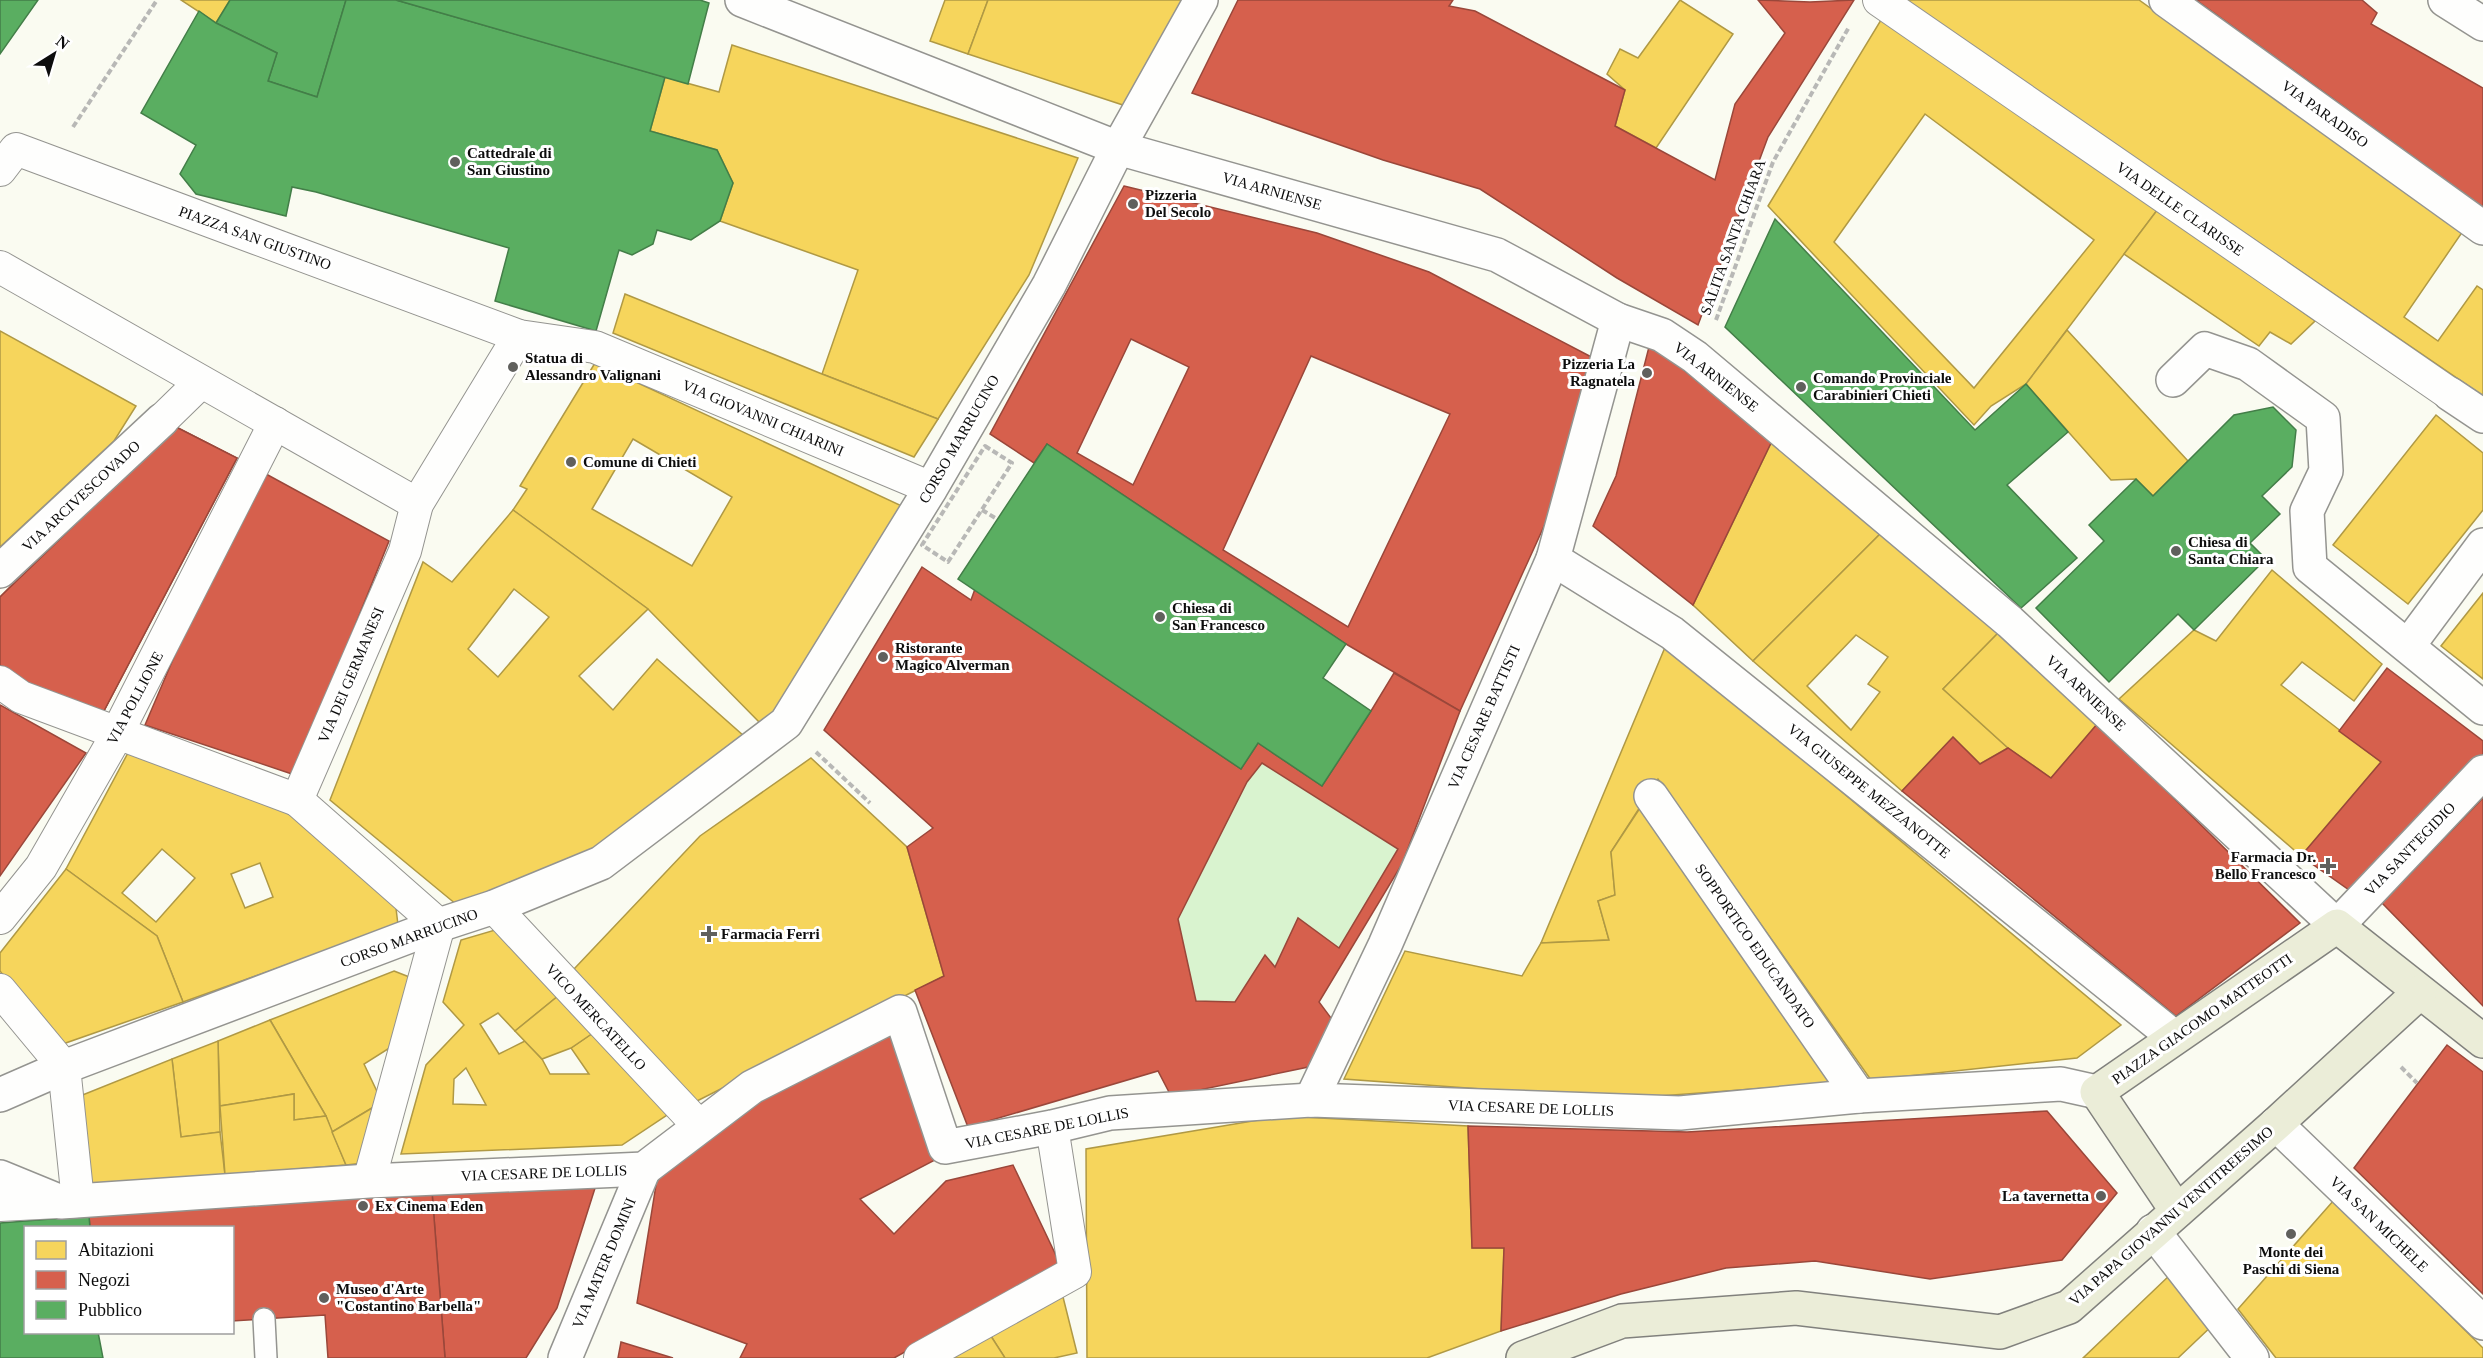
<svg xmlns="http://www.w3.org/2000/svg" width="2483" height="1358" viewBox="0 0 2483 1358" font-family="'Times New Roman',serif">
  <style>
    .green { fill: #d9f3cf }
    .homes { fill: #f6d55c; stroke: #b09944; stroke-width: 1.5; fill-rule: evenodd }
    .shops { fill: #d6604d; stroke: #9a473a; stroke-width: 1.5; fill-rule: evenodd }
    .public { fill: #5aae61; stroke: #437e48; stroke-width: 1.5 }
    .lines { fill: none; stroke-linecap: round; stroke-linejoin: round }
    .service-casing { stroke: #949490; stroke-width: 24 }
    .pedestrian-casing { stroke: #949490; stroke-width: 34 }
    .minor-casing { stroke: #949490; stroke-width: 36 }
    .tertiary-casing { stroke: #949490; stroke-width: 36 }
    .primary-casing { stroke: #81817d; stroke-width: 36 }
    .path { stroke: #b8b8b6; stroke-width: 4; stroke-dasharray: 6 3; stroke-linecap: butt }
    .service { stroke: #fefefd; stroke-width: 21 }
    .pedestrian { stroke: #fefefd; stroke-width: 32 }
    .minor { stroke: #fefefd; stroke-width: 33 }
    .tertiary { stroke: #fefefd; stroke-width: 33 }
    .primary { stroke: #ebedd8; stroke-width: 33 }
    .poi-dot { fill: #60605d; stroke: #fff; stroke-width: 2 }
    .labels { text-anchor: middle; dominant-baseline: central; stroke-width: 6; stroke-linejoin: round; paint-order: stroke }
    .street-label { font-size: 15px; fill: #0d0d0d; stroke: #fff }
    .poi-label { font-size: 15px; font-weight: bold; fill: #0d0d0d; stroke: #fff; text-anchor: start }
  </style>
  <rect width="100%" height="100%" fill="#fafbf1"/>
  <!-- green -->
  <polygon class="green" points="1262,763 1398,849 1339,948 1298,918 1275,967 1265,956 1235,1002 1196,1001 1178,919 1247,782"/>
  <!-- homes -->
  <g class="homes">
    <polygon points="181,0 230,0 216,23"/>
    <polygon points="945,0 988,0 968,54 930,41"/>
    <polygon points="988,0 1191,0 1132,108 968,54"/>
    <polygon points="1680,0 1733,34 1656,148 1615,126 1625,90 1607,74 1620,49 1638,58"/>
    <polygon points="1904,0 2139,0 2463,231 2404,317 2438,341 2477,286 2483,290 2483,396"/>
    <path d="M1884,15L2158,209L2026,384L1991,406L1974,425L1768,206ZM1925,114L2094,240L1974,388L1834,242Z"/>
    <polygon points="732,45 1078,158 1029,275 938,419 822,374 858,270 720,221 733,183 717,150 650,131 665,77 719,92"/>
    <polygon points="2158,209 2315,321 2291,344 2270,332 2259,346 2124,254"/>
    <polygon points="625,294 822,374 938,419 914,457 613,333"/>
    <polygon points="2067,330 2188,461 2153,496 2136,479 2111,480 2026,384"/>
    <polygon points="0,331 136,406 114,441 0,547"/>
    <path d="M595,363L904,507L780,714L763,726L648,609L513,510L527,489L520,486ZM633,439L732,497L692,566L592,509Z"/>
    <polygon points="2436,415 2483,453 2483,510 2408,604 2333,545"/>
    <polygon points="1772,441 1881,533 1753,661 1693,605"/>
    <path d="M513,510L648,609L579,676L613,710L657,659L745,737L599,849L457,905L330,800L423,562L452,582ZM514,589L549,617L498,677L468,649Z"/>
    <path d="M1881,533L1999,632L1943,689L2008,748L1980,764L1953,737L1902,791L1753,661ZM1856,635L1888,657L1868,684L1880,692L1851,730L1807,686Z"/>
    <polygon points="2272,570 2382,664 2354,701 2302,662 2281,685 2381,762 2301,856 2119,699 2194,630 2216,641"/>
    <polygon points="2483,593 2483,679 2441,646"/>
    <polygon points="0,618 87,673 104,640 131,658 96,726 0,666"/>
    <polygon points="1999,632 2098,723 2051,778 2008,748 1943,689"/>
    <polygon points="1666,645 2121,1025 2077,1058 1871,1080 1658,779 1611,852 1615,895 1598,901 1609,940 1541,943"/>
    <path d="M129,751L288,809L395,900L398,925L183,1002L157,936L66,869ZM162,849L195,878L156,922L122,893ZM260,863L273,897L245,908L231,874Z"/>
    <polygon points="811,758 907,847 944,976 695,1102 574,969 700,836"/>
    <polygon points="1640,808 1835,1083 1619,1099 1344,1079 1405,951 1522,976 1541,943 1609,940 1598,901 1615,895 1611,852"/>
    <polygon points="66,869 157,936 183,1002 57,1046 0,971 0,953"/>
    <path d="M495,930L558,996L515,1031L498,1013L480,1024L499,1054L525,1041L542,1059L550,1074H589L571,1048L593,1033L670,1113L622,1145L401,1154L426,1065L464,1025L443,1002L461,940ZM466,1068L486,1105L453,1104L454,1079Z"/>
    <polygon points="394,971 417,980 399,1042 364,1064 382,1102 332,1132 326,1116 270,1020"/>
    <polygon points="558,996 593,1033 571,1048 542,1059 515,1031"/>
    <polygon points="270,1020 326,1116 294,1120 294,1094 220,1106 218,1041"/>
    <polygon points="218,1041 220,1132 181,1137 172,1059"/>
    <polygon points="172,1059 181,1137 220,1132 225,1175 83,1187 75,1098"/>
    <polygon points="294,1094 294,1120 326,1116 346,1165 225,1175 220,1106"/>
    <polygon points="382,1102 364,1163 346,1165 332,1132"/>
    <polygon points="1283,1116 1468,1126 1472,1248 1504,1248 1501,1331 1427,1358 1087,1358 1086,1149"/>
    <polygon points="2334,1200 2483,1348 2483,1358 2276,1358 2238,1309"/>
    <polygon points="2172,1273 2217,1321 2178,1358 2083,1358"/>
    <polygon points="1061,1289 1077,1353 1054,1358 1005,1358 987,1330"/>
    <polygon points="987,1330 1005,1358 942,1358"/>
  </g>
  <!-- shops -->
  <g class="shops">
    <polygon points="1238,0 1453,0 1449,6 1475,11 1625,90 1615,126 1715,180 1735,104 1785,33 1758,0 1810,2 1854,0 1768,137 1698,325 1617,278 1480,189 1383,160 1192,93"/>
    <polygon points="2196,0 2362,0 2377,13 2371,24 2483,88 2483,207"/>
    <path d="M1124,186L1317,233L1429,272L1599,361L1570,469L1460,711L1346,644L1047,444L1034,463L990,434ZM1131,339L1189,367L1133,485L1077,453ZM1311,356L1450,414L1348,627L1223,550Z"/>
    <polygon points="1650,343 1772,441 1693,605 1593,526 1616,476"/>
    <polygon points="176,427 237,458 96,726 0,666 0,597 13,584 45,609 82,548 62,536"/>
    <polygon points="176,427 237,458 96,726 0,666 0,597"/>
    <polygon points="266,474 389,541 295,775 145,725 212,568"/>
    <path d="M922,567L971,600L975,589L1241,769L1258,743L1322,786L1371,711L1394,673L1460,711L1402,864L1319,1002L1331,1018L1313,1066L1171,1096L1158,1071L968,1127L915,990L944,976L907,847L933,828L824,730ZM1262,763L1398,849L1339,948L1298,918L1275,967L1265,955L1235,1002L1196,1001L1178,919L1247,782Z"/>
    <polygon points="2387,668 2483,741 2483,756 2352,892 2301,856 2381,762 2339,731"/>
    <polygon points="0,705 86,753 0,876"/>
    <polygon points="2098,723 2300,923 2176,1016 1902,791 1953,737 1980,764 2008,748 2051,778"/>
    <polygon points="2483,798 2483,1006 2382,903"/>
    <polygon points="888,1030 935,1160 860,1199 894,1234 946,1181 1013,1165 1061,1266 894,1358 740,1358 747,1344 637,1303 657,1179 757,1098"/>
    <polygon points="2447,1045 2483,1072 2483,1294 2354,1168"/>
    <polygon points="2047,1111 2117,1193 2062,1260 1930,1279 1815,1261 1726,1268 1621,1294 1501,1331 1504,1248 1472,1248 1468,1126 1687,1132"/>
    <polygon points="596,1185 557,1308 526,1358 445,1358 432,1192"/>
    <polygon points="432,1192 445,1358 328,1358 325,1315 232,1321 232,1228 90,1228 89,1216"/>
    <polygon points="621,1342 673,1358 618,1358"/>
  </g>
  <!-- public -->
  <g class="public">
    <polygon points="0,0 38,0 0,54"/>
    <polygon points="230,0 346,0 317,97 268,81 277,53 216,23"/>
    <polygon points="346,0 396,0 665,77 650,131 717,150 733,183 720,221 691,240 657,230 653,244 632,255 619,250 596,331 495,301 509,248 316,192 292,187 286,216 196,194 180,174 196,145 141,113 199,11 216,23 277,53 268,81 317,97"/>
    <polygon points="396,0 700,0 709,3 688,84"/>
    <polygon points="1775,219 1975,430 2026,384 2068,432 2007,485 2077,558 2021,608 1725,327"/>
    <polygon points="2273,407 2296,430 2292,467 2262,496 2280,514 2250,543 2266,559 2194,630 2178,614 2109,682 2036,608 2104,541 2089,525 2136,479 2153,496 2234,415"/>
    <polygon points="1047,444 1346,644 1323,678 1371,711 1322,786 1258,743 1241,769 958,579"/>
    <polygon points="89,1216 90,1228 26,1228 26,1332 98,1332 103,1358 0,1358 0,1223"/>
  </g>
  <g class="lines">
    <!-- service casing -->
    <g class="service-casing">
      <polyline id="service" points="264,1319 266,1358"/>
    </g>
    <!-- pedestrian casing -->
    <g class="pedestrian-casing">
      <g id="pedestrian">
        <polyline points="1879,0 2450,394"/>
        <polyline points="0,170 16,149 519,336 595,347 931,488"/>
        <polyline points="0,267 417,504"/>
        <polyline points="162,420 201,382"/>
        <polyline points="0,682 21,697 297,800 405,551 417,504 519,336"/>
        <polyline points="297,800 439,925 369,1181"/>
        <polyline points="494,907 699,1126"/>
        <polyline points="0,918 41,867 111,745 275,423"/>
        <polyline points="0,990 64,1067 78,1201 0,1205"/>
        <polyline points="920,1358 1075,1272 1052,1127"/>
      </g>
    </g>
    <!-- minor casing -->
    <g class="minor-casing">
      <g id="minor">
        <polyline points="742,0 1118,148 1497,255 1618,320 1662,335 1695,357 2010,622 2337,926 2483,772"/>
        <polyline points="2166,0 2483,228"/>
        <polyline points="2173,380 2205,349 2248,364 2323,418 2326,471 2307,511 2310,567 2483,708"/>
        <polyline points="2450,394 2483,416"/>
        <polyline points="1553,559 1672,633 2174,1037"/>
        <polyline points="0,571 162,420"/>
        <polyline points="2408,646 2483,545"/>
        <polyline points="1651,796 1859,1096"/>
        <polyline points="0,1095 64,1067 439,925 494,907 601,863 786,723 931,488 1049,285 1118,148 1201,0"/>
        <polyline points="1311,1100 1385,945 1553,559 1618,320"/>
        <polyline points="2276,1124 2483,1323"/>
        <polyline points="0,1177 61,1202 369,1181 644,1169 752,1087 900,1012 945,1147 1052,1127 1110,1113 1311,1100 1680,1113 1859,1096 2061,1084 2097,1092"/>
        <polyline points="2153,1231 2252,1358"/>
        <polyline points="565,1358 644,1169"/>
      </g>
    </g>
    <!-- tertiary casing -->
    <g class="tertiary-casing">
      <polyline id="tertiary" points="2445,0 2483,24"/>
    </g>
    <!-- primary casing -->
    <g class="primary-casing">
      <g id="primary">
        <polyline points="2177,1211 2097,1092 2337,926 2483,1041"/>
        <polyline points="1523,1358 1622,1321 1796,1308 2000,1332 2069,1307 2276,1124 2420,992"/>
      </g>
    </g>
    <!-- path -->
    <g class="path">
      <polyline points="73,127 157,0"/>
      <polyline points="1716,320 1773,162 1849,27"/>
      <polygon points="985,446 1012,463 948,562 922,545"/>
      <polyline points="982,510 997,519"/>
      <polyline points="816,752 870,803"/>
      <polyline points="2401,1067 2417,1083"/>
    </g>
    <!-- service -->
    <use href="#service" class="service"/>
    <!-- pedestrian -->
    <use href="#pedestrian" class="pedestrian"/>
    <!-- minor -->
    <use href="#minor" class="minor"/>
    <!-- tertiary -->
    <use href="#tertiary" class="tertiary"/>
    <!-- primary -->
    <use href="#primary" class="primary"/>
  </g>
  <!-- markers -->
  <g class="poi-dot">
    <circle cx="455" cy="162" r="6"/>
    <circle cx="1133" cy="204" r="6"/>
    <circle cx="513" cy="367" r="6"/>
    <circle cx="1647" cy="373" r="6"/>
    <circle cx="1801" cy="387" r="6"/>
    <circle cx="571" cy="462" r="6"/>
    <circle cx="2176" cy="551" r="6"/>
    <circle cx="1160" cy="617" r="6"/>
    <circle cx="883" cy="657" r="6"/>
    <path d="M2325 857h6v6h6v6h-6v6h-6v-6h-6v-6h6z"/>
    <path d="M706 925h6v6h6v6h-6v6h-6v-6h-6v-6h6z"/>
    <circle cx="2101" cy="1196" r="6"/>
    <circle cx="363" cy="1206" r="6"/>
    <circle cx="2291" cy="1234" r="6"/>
    <circle cx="324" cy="1298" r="6"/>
  </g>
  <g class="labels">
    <!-- street labels -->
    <g class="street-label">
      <text transform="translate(2325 114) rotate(36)">VIA PARADISO</text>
      <text transform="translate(1272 191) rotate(16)">VIA ARNIENSE</text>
      <text transform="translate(2180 209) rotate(35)">VIA DELLE CLARISSE</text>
      <text transform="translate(1733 237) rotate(-70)">SALITA SANTA CHIARA</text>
      <text transform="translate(255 238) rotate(20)">PIAZZA SAN GIUSTINO</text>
      <text transform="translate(1716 377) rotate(38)">VIA ARNIENSE</text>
      <text transform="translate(763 418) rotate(23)">VIA GIOVANNI CHIARINI</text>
      <text transform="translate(959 439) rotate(-60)">CORSO MARRUCINO</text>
      <text transform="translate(81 496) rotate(-43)">VIA ARCIVESCOVADO</text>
      <text transform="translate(351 675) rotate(-67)">VIA DEI GERMANESI</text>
      <text transform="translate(2086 693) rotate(43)">VIA ARNIENSE</text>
      <text transform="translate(135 698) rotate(-62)">VIA POLLIONE</text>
      <text transform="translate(1484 717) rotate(-66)">VIA CESARE BATTISTI</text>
      <text transform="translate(1869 791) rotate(39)">VIA GIUSEPPE MEZZANOTTE</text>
      <text transform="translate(2410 849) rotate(-46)">VIA SANT'EGIDIO</text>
      <text transform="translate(409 938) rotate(-20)">CORSO MARRUCINO</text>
      <text transform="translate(1755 946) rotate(55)">SOPPORTICO EDUCANDATO</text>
      <text transform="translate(596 1017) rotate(47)">VICO MERCATELLO</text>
      <text transform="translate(2202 1019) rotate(-35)">PIAZZA GIACOMO MATTEOTTI</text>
      <text transform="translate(1531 1108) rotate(2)">VIA CESARE DE LOLLIS</text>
      <text transform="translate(1047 1128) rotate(-11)">VIA CESARE DE LOLLIS</text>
      <text transform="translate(544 1173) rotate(-2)">VIA CESARE DE LOLLIS</text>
      <text transform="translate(2171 1216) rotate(-41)">VIA PAPA GIOVANNI VENTITREESIMO</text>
      <text transform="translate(2379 1224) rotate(44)">VIA SAN MICHELE</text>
      <text transform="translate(604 1263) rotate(-67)">VIA MATER DOMINI</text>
    </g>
    <!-- poi labels -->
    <g class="poi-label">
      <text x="467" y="153">Cattedrale di<tspan x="467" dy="17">San Giustino</tspan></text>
      <text x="1145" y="195">Pizzeria<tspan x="1145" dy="17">Del Secolo</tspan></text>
      <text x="525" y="358">Statua di<tspan x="525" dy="17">Alessandro Valignani</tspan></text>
      <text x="1635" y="364" text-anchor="end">Pizzeria La<tspan x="1635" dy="17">Ragnatela</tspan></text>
      <text x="1813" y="378">Comando Provinciale<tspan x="1813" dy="17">Carabinieri Chieti</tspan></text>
      <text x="583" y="462">Comune di Chieti</text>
      <text x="2188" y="542">Chiesa di<tspan x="2188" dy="17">Santa Chiara</tspan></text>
      <text x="1172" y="608">Chiesa di<tspan x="1172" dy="17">San Francesco</tspan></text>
      <text x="895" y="648">Ristorante<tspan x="895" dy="17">Magico Alverman</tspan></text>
      <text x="2316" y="857" text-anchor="end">Farmacia Dr.<tspan x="2316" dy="17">Bello Francesco</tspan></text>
      <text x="721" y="934">Farmacia Ferri</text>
      <text x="2089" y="1196" text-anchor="end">La tavernetta</text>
      <text x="375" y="1206">Ex Cinema Eden</text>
      <text x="2291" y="1252" text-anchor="middle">Monte dei<tspan x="2291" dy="17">Paschi di Siena</tspan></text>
      <text x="336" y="1289">Museo d'Arte<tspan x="336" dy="17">"Costantino Barbella"</tspan></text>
    </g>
  </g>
  <!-- legend -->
  <rect x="24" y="1226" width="210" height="108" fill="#ffffff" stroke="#9e9e9e" stroke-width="1.5"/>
  <rect x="36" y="1241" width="30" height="18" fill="#f6d55c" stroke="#9e9e9e" stroke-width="1.5"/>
  <text x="78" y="1256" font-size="18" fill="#0d0d0d">Abitazioni</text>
  <rect x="36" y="1271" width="30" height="18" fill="#d6604d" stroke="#9e9e9e" stroke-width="1.5"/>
  <text x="78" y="1286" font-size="18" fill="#0d0d0d">Negozi</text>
  <rect x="36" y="1301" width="30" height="18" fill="#5aae61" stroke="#9e9e9e" stroke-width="1.5"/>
  <text x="78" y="1316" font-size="18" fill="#0d0d0d">Pubblico</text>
  <!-- north arrow -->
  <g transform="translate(54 54) rotate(37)" stroke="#ffffff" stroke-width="4.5" paint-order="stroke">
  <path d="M0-4.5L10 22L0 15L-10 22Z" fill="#0d0d0d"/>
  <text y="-9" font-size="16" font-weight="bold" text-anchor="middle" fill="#0d0d0d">N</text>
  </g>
</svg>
